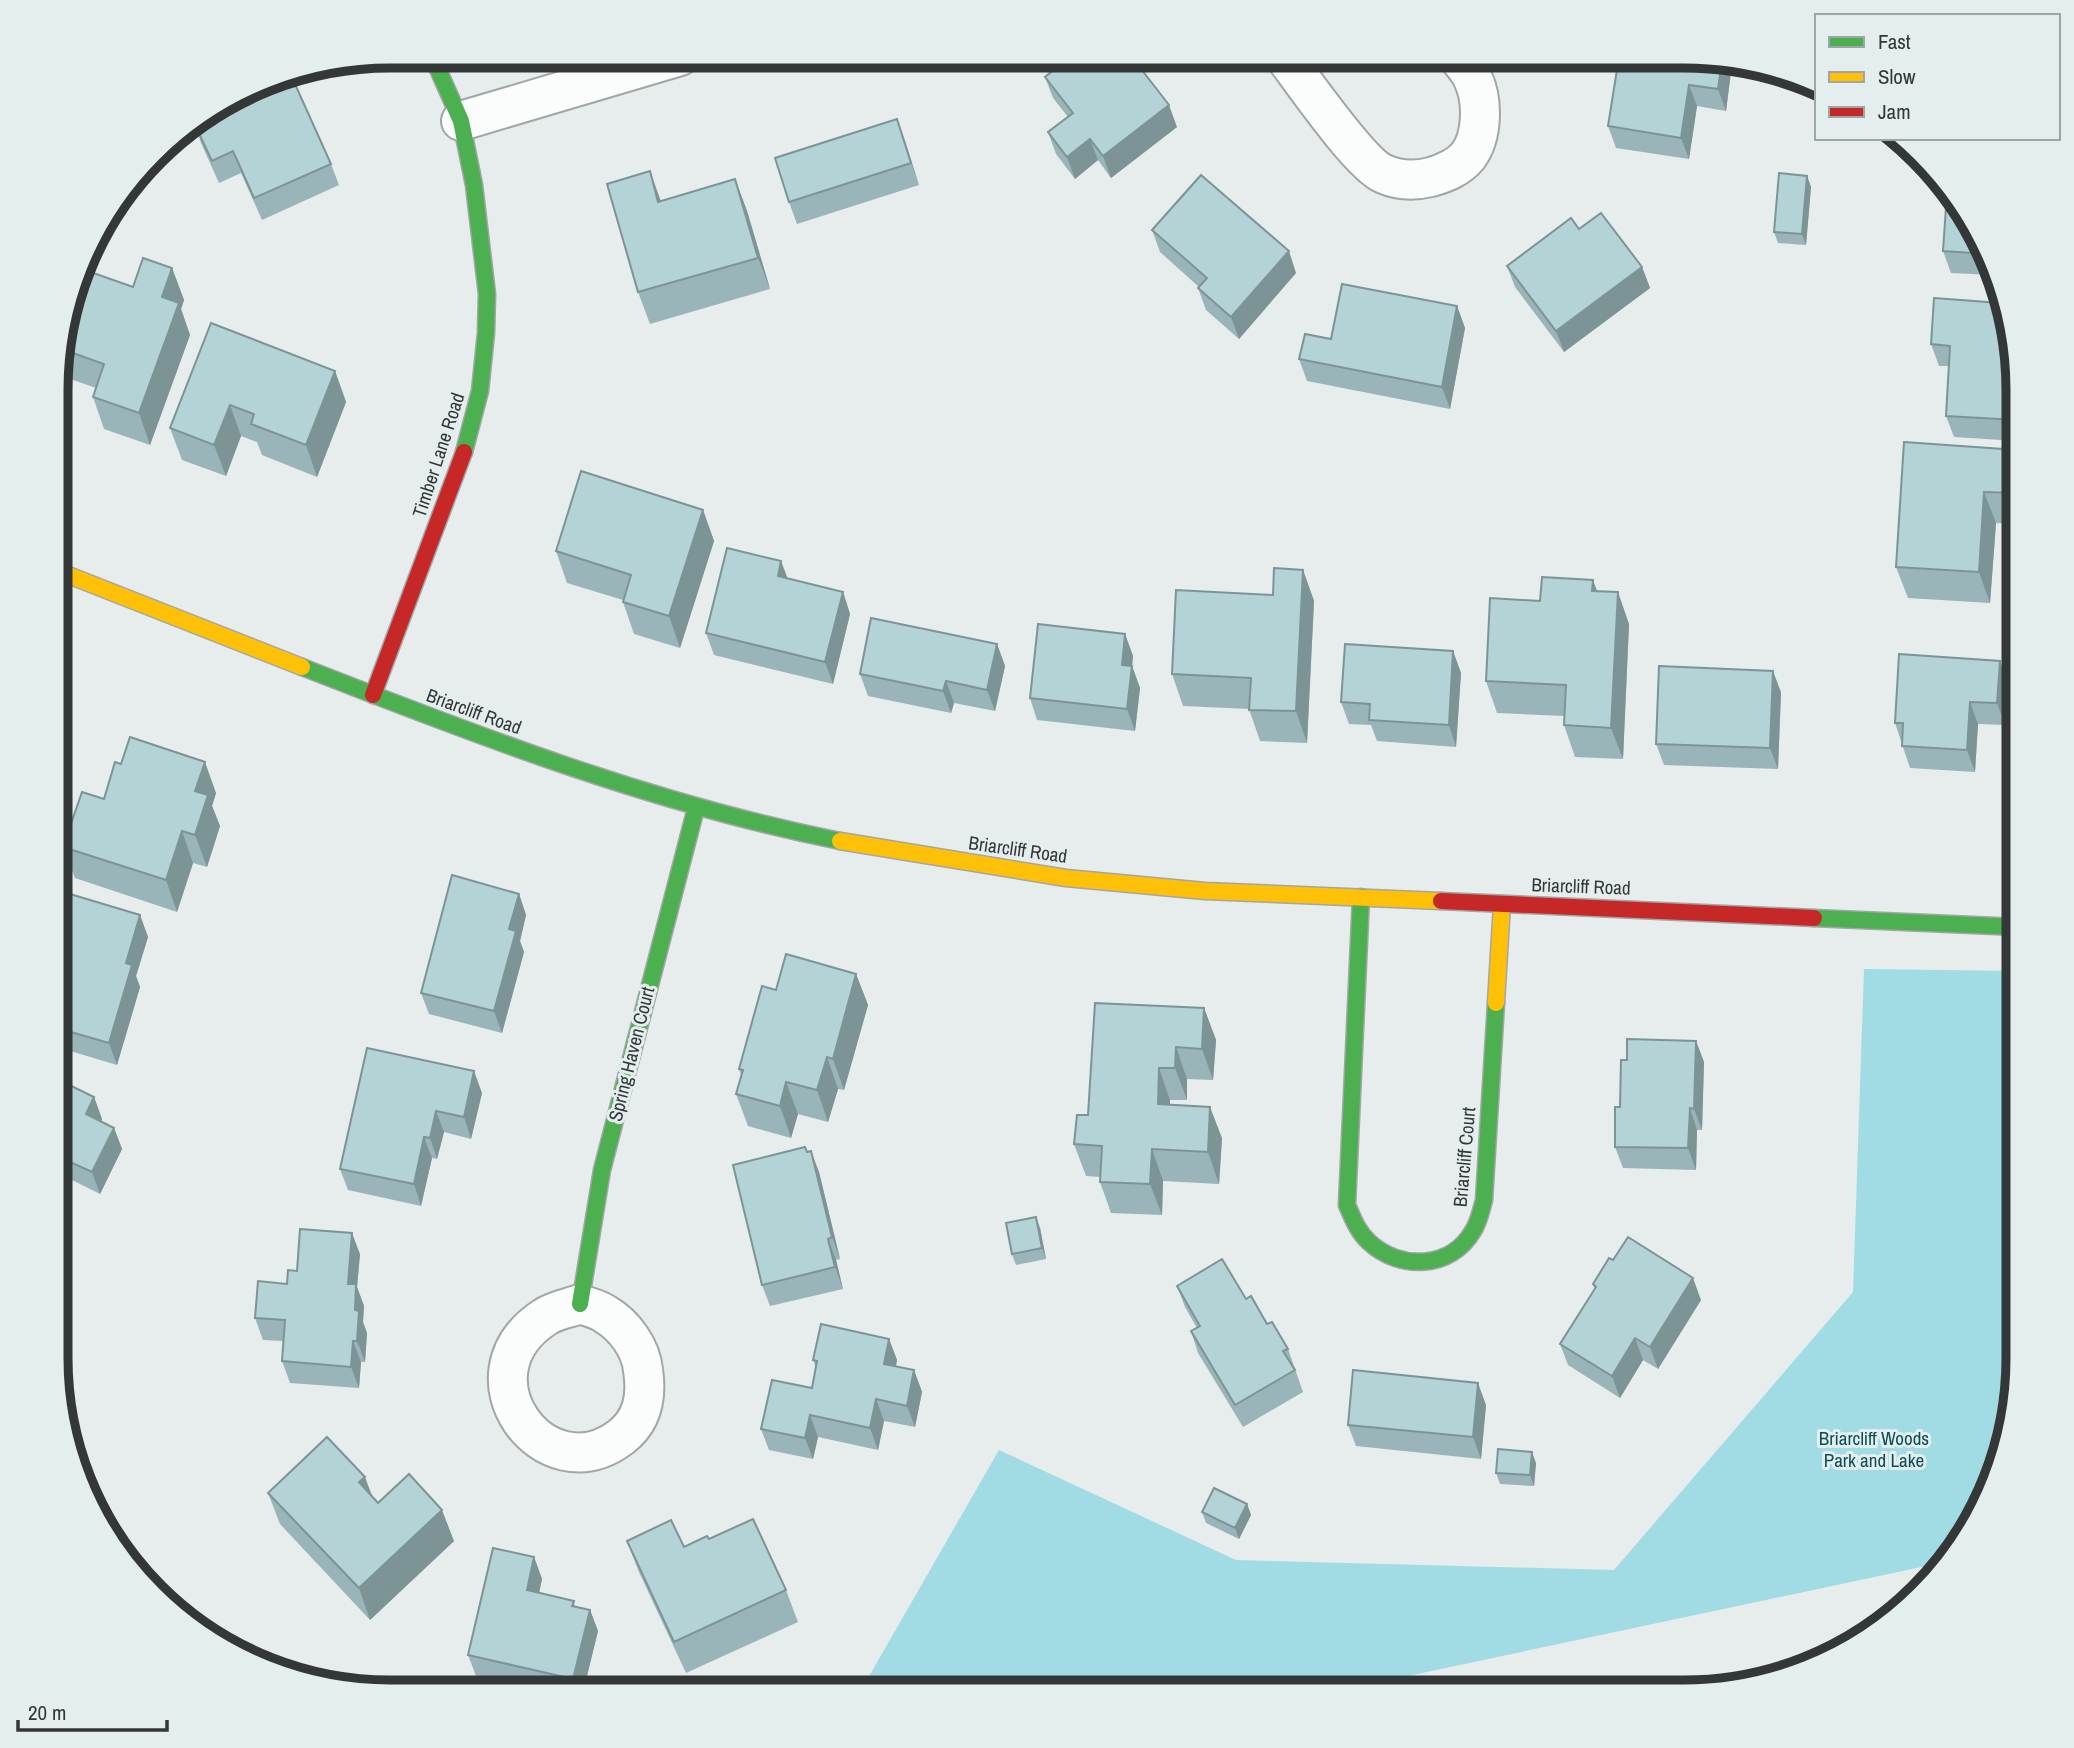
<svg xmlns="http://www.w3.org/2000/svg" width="2074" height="1748" viewBox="0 0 2074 1748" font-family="'Archivo Narrow',sans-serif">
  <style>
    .green { fill: #a1dbe4 }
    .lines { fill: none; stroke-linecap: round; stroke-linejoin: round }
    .street-casing { stroke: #a2a6a6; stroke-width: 42 }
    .fast-casing { stroke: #a2a6a6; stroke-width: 19 }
    .slow-casing { stroke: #a2a6a6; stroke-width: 19 }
    .jam-casing { stroke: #a2a6a6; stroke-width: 19 }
    .street { stroke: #fbfcfc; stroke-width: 38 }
    .fast { stroke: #4caf50; stroke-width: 16 }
    .slow { stroke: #ffc107; stroke-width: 16 }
    .jam { stroke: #c62828; stroke-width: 16 }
    .wall { fill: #9ab5b9 }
    .shaded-wall { fill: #7d9496 }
    .building { fill: #b3d3d7; stroke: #7d9496; stroke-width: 2 }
    .labels { text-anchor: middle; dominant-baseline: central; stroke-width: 6; stroke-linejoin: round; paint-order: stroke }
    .street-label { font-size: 19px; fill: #343738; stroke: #e5eeef }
    .park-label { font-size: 19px; fill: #094f57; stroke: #e5eeef }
    .rim { fill: none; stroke: #343738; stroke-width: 9 }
  </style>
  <rect width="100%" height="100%" fill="#e7eced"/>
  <!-- green -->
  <polygon class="green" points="1864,969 2018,971 2018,1357 1992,1486 1940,1563 1337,1691 860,1692 999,1450 1236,1560 1614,1570 1853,1292"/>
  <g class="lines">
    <!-- street casing -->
    <g class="street-casing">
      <g id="street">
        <path d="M1284,56C1303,81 1360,164 1384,174C1400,181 1415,181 1431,177C1445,173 1458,168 1468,156C1483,136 1483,100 1473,79C1470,71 1463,64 1458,57"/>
        <polyline points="461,121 680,56"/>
        <path d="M580,1304C588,1307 598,1309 605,1314C624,1325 641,1348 643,1370C647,1396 643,1420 621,1437C545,1495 456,1375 545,1317C555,1310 570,1308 580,1304Z"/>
      </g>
    </g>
    <!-- fast casing -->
    <g class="fast-casing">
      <g id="fast">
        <polyline points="432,56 461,121 474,185 487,294 486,333 480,391 464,452"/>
        <path d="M302,667C478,736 654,804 840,841"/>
        <path d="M1361,897L1347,1205C1353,1219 1358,1232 1369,1242C1400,1271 1451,1269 1473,1231C1479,1222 1481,1211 1484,1200L1496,1003"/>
        <polyline points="1814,918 2018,927"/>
        <polyline points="580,1304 602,1170 696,808"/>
      </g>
    </g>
    <!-- slow casing -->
    <g class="slow-casing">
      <g id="slow">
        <polyline points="58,571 302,667"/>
        <polyline points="840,841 1066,878 1205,891 1441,901"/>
        <polyline points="1496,1003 1502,904"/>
      </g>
    </g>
    <!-- jam casing -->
    <g class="jam-casing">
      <g id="jam">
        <polyline points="373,695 464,452"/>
        <polyline points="1441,901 1814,918"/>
      </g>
    </g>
    <!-- street -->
    <use href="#street" class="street"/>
    <!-- fast -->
    <use href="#fast" class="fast"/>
    <!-- slow -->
    <use href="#slow" class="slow"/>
    <!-- jam -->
    <use href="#jam" class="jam"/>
  </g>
  <!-- wall -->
  <g class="wall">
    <polygon points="1705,57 1727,63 1731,72 1726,111 1697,106 1689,159 1616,148 1608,126"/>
    <polygon points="283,74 331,164 339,185 262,220 241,173 219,183 201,143 195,125 244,98 244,96"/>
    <polygon points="1045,77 1177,127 1111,178 1098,160 1075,179 1056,154 1048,132 1068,117 1053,98"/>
    <polygon points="897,119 919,185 797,224 789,202"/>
    <polygon points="650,171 661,201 735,179 747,211 770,289 650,324 638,292"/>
    <polygon points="1807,176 1811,187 1806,245 1778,243 1774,232"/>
    <polygon points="1579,229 1642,267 1650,288 1564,352 1515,287 1507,266"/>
    <polygon points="1152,230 1296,273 1239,339 1206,310 1198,288 1199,287 1160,252"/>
    <polygon points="1984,243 1992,275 1951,273 1943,251"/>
    <polygon points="172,268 184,300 181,309 190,335 150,445 104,429 93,397 96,388 59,375 59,346 133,287"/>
    <polygon points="1934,298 2017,368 2017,441 1954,437 1946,416 1949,366 1939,366 1931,344"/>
    <polygon points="1457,306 1465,328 1450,409 1307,381 1299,359 1331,339"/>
    <polygon points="211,323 335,371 346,402 317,477 262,455 257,442 241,436 226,476 182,460 170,428"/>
    <polygon points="2017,450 2017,524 1996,523 1990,603 1908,598 1896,567"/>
    <polygon points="703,510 714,541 680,648 634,634 623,602 623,600 567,583 556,551"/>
    <polygon points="1303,570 1314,601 1307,743 1260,741 1249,709 1183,706 1172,674"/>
    <polygon points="788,579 843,592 850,614 833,684 714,655 706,633"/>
    <polygon points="1597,591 1629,624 1623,759 1575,757 1564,725 1564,716 1497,713 1486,681 1540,601"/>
    <polygon points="1125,634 1133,656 1132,666 1140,688 1135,731 1037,720 1030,698"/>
    <polygon points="997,644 1005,666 995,711 954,703 951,713 868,696 860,674"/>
    <polygon points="1453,651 1461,673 1456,747 1377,741 1371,725 1349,724 1341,702"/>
    <polygon points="2008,683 2005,725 1978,724 1975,772 1910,768 1895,723"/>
    <polygon points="1781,692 1778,769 1664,765 1656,744"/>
    <polygon points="121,764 216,793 212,806 220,826 207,867 193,863 177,912 75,878 63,847 104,799"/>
    <polygon points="519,894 526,915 520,941 524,952 502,1033 429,1014 421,993"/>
    <polygon points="140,915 148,937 136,976 140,987 117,1065 57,1047 58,935"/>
    <polygon points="856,974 868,1005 844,1090 838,1089 828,1122 798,1114 791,1138 748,1126 736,1094 741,1075 739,1069 776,990"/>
    <polygon points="1204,1008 1216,1040 1213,1080 1187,1079 1187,1100 1170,1100 1170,1105 1222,1138 1219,1184 1163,1181 1162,1215 1111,1213 1100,1182 1100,1177 1086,1176 1074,1144 1088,1115"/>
    <polygon points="1696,1041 1704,1062 1702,1130 1697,1130 1696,1170 1623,1168 1615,1147 1627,1060"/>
    <polygon points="367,1048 482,1093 471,1139 444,1132 437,1159 432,1158 421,1206 348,1190 340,1169"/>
    <polygon points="57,1079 94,1097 102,1119 101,1121 114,1128 122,1149 100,1194 72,1180 57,1212"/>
    <polygon points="805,1147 819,1172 840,1259 836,1260 843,1289 770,1306 762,1285"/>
    <polygon points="1040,1228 1046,1259 1016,1265 1012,1254"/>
    <polygon points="360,1254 357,1287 364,1306 363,1322 367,1333 365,1362 361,1362 359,1388 290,1383 282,1361 283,1341 263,1340 255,1318 287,1284 297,1271"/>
    <polygon points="1613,1260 1701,1300 1658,1369 1643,1360 1620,1398 1568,1365 1560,1344 1595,1290 1593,1284"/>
    <polygon points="1177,1286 1246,1299 1288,1349 1303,1392 1243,1427 1198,1353 1191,1331 1197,1328 1185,1307"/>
    <polygon points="889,1339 897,1360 896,1366 914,1370 922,1392 915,1427 884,1421 878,1450 818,1437 813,1459 769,1450 761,1429 812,1388 816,1368 813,1360"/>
    <polygon points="1486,1405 1481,1459 1356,1446 1348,1425"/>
    <polygon points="1536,1463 1534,1486 1500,1484 1496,1473"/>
    <polygon points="268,1493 372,1496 378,1503 454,1541 370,1620 280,1524"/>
    <polygon points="1247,1504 1251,1515 1239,1539 1206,1523 1202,1512"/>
    <polygon points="709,1539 786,1590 798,1622 686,1673 639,1572 627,1541 684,1547"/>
    <polygon points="534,1557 542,1579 539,1593 574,1601 575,1606 590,1610 598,1631 583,1692 544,1692 476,1676 468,1655"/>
  </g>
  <!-- shaded-wall -->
  <g class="shaded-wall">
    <polygon points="1722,61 1727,63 1731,72 1726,111 1718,89"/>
    <polygon points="1689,85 1697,106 1689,159 1681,138"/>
    <polygon points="1169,105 1177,127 1111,178 1103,156"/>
    <polygon points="897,119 905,141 919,185 911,163"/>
    <polygon points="1090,139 1098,160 1075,179 1067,157"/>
    <polygon points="650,171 661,203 658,202"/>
    <polygon points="1807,176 1811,187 1806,245 1802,234"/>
    <polygon points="735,179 747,211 770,289 758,258"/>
    <polygon points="1289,251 1296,273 1239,339 1231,317"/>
    <polygon points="1642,267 1650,288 1564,352 1556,331"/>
    <polygon points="172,268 184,300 181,309 190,335 150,445 139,413 162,297"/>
    <polygon points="1457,306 1465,328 1450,409 1442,387"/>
    <polygon points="335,371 346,402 317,477 306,445"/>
    <polygon points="230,405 241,436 226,476 214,445"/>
    <polygon points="2017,450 2017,502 2014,493"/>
    <polygon points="1984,492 1996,523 1990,603 1979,572"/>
    <polygon points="703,510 714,541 680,648 669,616"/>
    <polygon points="781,561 789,582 778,576"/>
    <polygon points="1303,570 1314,601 1307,743 1296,711"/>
    <polygon points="1593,580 1605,612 1592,591"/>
    <polygon points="843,592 850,614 833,684 825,662"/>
    <polygon points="1618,592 1629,624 1623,759 1611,728"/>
    <polygon points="1125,634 1133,656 1131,675 1132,666 1140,688 1135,731 1127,709 1122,665"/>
    <polygon points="997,644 1005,666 995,711 987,690"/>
    <polygon points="1453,651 1461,673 1456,747 1449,725"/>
    <polygon points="2000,661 2008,683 2005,725 1997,703"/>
    <polygon points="1773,671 1781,692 1778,769 1770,748"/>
    <polygon points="946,681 954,703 951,713 943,691"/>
    <polygon points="1970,702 1978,724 1975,772 1967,750"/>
    <polygon points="205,762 216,793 212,806 220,826 207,867 195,835 195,791"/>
    <polygon points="182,831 193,863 177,912 166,880"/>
    <polygon points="519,894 526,915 520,941 524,952 502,1033 494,1011 509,929"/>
    <polygon points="140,915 148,937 136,976 140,987 117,1065 109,1043 126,963"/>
    <polygon points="856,974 868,1005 844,1090 833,1059"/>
    <polygon points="1204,1008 1216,1040 1213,1080 1202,1049"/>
    <polygon points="1696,1041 1704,1062 1702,1130 1694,1109"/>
    <polygon points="1176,1047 1187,1079 1187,1100 1175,1068"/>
    <polygon points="827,1057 838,1089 828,1122 817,1090"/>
    <polygon points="1159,1068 1170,1100 1169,1136 1158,1104"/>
    <polygon points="474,1071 482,1093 471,1139 464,1117"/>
    <polygon points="786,1082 798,1114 791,1138 780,1106"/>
    <polygon points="94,1097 102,1119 94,1136 86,1114"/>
    <polygon points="1210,1107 1222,1138 1219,1184 1208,1152"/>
    <polygon points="1690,1108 1697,1130 1696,1170 1688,1148"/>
    <polygon points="436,1111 444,1132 437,1159 430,1138"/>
    <polygon points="114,1128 122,1149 100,1194 92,1172"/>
    <polygon points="424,1137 432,1158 421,1206 414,1184"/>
    <polygon points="1152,1149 1163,1181 1162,1215 1150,1184"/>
    <polygon points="811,1151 819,1172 840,1259 832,1237"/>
    <polygon points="64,1159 72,1180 57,1212 57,1174"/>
    <polygon points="1036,1217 1040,1228 1046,1259 1042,1248"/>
    <polygon points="352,1233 360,1254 357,1287 364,1306 363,1322 367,1333 365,1362 357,1341 355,1310 348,1284"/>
    <polygon points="828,1239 836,1260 843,1289 835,1267"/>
    <polygon points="1693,1278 1701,1300 1658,1369 1650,1347"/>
    <polygon points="1635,1338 1643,1360 1620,1398 1612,1376"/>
    <polygon points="889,1339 897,1360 892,1385 884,1364"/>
    <polygon points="353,1341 361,1362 359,1388 351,1367"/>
    <polygon points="914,1370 922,1392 915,1427 907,1406"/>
    <polygon points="1478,1383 1486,1405 1481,1459 1473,1437"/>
    <polygon points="876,1399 884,1421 878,1450 870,1428"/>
    <polygon points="810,1415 818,1437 813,1459 805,1438"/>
    <polygon points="1532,1452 1536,1463 1534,1486 1530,1475"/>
    <polygon points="365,1477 377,1509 359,1482"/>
    <polygon points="1247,1504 1251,1515 1239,1539 1235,1528"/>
    <polygon points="442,1510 454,1541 370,1620 359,1588"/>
    <polygon points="534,1557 542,1579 535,1612 527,1590"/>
    <polygon points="590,1610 598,1631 583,1692 578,1692 573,1679"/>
  </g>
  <!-- building -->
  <g class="building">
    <polygon points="1071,56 1131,56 1169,105 1103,156 1090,139 1067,157 1048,132 1073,113 1045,77"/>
    <polygon points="1619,57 1705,57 1722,61 1718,89 1689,85 1681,138 1608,126"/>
    <polygon points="290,73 331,164 254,198 233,151 212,161 195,125 225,107 246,98 245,96 283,74"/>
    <polygon points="897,119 911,163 789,202 775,158"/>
    <polygon points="650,171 658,202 735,179 758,258 638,292 607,184"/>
    <polygon points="1779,173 1807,176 1802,234 1774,232"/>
    <polygon points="1201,175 1289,251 1231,317 1198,288 1207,278 1152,230"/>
    <polygon points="1947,192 1984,243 1987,254 1943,251"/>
    <polygon points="1601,213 1642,267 1556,331 1507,266 1571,218 1579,229"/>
    <polygon points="143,258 172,268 162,297 179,303 139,413 93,397 104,364 59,348 59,346 85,270 133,287"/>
    <polygon points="1342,284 1457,306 1442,387 1299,359 1305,334 1331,339"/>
    <polygon points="1934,298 2000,303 2017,368 2017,420 1946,416 1950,346 1931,344"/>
    <polygon points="211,323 335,371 306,445 251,424 254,414 230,405 214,445 170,428"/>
    <polygon points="1904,442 2017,450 2014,493 1984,492 1979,572 1896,567"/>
    <polygon points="581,471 703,510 669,616 623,602 631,575 556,551"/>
    <polygon points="727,548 781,561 778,576 843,592 825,662 706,633"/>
    <polygon points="1274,568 1303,570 1296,711 1249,710 1251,678 1172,674 1176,590 1273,595"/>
    <polygon points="1542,577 1593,580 1592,591 1618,592 1611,728 1564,725 1566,685 1486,681 1490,598 1540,601"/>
    <polygon points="871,618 997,644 987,690 946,681 943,691 860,674"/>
    <polygon points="1038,624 1125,634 1122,665 1132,666 1127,709 1030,698"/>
    <polygon points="1345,644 1453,651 1449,725 1369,720 1370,704 1341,702"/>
    <polygon points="1899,654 2000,661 1997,703 1970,702 1967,750 1902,746 1903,723 1895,723"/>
    <polygon points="1659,666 1773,671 1770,748 1656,744"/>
    <polygon points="130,737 205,762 195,791 208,795 195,835 182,831 166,880 63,847 82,792 104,799 115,762 121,764"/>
    <polygon points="452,875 519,894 509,929 516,931 494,1011 421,993"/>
    <polygon points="70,894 140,915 126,963 132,965 109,1043 57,1028 58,935"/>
    <polygon points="786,954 856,974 833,1059 827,1057 817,1090 786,1082 780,1106 736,1094 743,1070 739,1069 762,986 776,990"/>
    <polygon points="1095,1003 1204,1008 1202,1049 1176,1047 1175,1068 1159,1068 1158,1104 1210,1107 1208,1152 1152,1149 1150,1184 1100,1182 1102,1146 1074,1144 1077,1115 1088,1115"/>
    <polygon points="1627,1039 1696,1041 1694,1109 1690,1108 1688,1148 1615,1147 1615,1107 1620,1107 1621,1060 1627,1060"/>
    <polygon points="367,1048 474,1071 464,1117 436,1111 430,1138 424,1137 414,1184 340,1169"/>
    <polygon points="57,1079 94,1097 86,1114 114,1128 92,1172 64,1159 57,1174"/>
    <polygon points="805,1147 807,1152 811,1151 832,1237 828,1239 835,1267 762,1285 733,1165"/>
    <polygon points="1036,1217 1042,1248 1012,1254 1006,1223"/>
    <polygon points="300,1229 352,1233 348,1284 356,1284 355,1310 359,1311 357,1341 353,1341 351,1367 282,1361 285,1320 255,1318 258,1281 287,1284 288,1270 297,1271"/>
    <polygon points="1628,1237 1693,1278 1650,1347 1635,1338 1612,1376 1560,1344 1596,1287 1593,1284 1609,1258 1613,1260"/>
    <polygon points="1222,1259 1246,1299 1251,1296 1267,1324 1272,1322 1288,1349 1283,1351 1295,1370 1235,1405 1191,1331 1200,1326 1177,1286"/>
    <polygon points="821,1324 889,1339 884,1364 914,1370 907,1406 876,1399 870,1428 810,1415 805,1438 761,1429 772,1380 812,1388 817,1361 813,1360"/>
    <polygon points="1353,1370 1478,1383 1473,1437 1348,1425"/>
    <polygon points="327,1437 365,1477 359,1482 378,1503 409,1474 442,1510 359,1588 268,1493"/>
    <polygon points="1498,1449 1532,1452 1530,1475 1496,1473"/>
    <polygon points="1214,1488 1247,1504 1235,1528 1202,1512"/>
    <polygon points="753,1519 786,1590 674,1642 627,1541 671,1520 684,1547 707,1536 709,1539"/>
    <polygon points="493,1548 534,1557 527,1590 574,1601 572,1606 590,1610 573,1679 468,1655"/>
  </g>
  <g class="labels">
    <!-- street labels -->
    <g class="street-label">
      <text transform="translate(438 455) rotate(-72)">Timber Lane Road</text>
      <text transform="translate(474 711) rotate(20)">Briarcliff Road</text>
      <text transform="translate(1018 849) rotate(8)">Briarcliff Road</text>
      <text transform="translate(1581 886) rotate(2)">Briarcliff Road</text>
      <text transform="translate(631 1054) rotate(-76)">Spring Haven Court</text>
      <text transform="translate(1464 1157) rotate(-85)">Briarcliff Court</text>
    </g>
    <!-- park labels -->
    <g class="park-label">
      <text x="1874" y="1438">Briarcliff Woods<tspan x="1874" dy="22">Park and Lake</tspan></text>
    </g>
  </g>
  <!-- crop -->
  <path d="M0 0H2074V1748H0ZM390 68H1684A322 322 0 0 1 2006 390V1358A322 322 0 0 1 1684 1680H390A322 322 0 0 1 68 1358V390A322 322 0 0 1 390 68Z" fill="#e5eeef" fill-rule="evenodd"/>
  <path class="rim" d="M390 68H1684A322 322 0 0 1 2006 390V1358A322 322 0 0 1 1684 1680H390A322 322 0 0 1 68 1358V390A322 322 0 0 1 390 68Z"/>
  <!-- legend -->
  <rect x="1815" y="14" width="245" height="126" fill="#e5eeef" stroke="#9ea5a6" stroke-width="2"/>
  <rect x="1829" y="37" width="35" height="10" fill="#4caf50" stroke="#9ea5a6" stroke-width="2"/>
  <text x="1878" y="49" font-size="21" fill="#343738">Fast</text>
  <rect x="1829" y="72" width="35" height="10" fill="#ffc107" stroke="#9ea5a6" stroke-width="2"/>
  <text x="1878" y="84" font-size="21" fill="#343738">Slow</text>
  <rect x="1829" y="107" width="35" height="10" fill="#c62828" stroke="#9ea5a6" stroke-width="2"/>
  <text x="1878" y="119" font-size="21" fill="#343738">Jam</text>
  <!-- scale -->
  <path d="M18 1720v10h149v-10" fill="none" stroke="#343738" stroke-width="3.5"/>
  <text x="28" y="1720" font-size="21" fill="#343738" stroke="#e5eeef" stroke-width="5" paint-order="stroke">20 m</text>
</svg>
